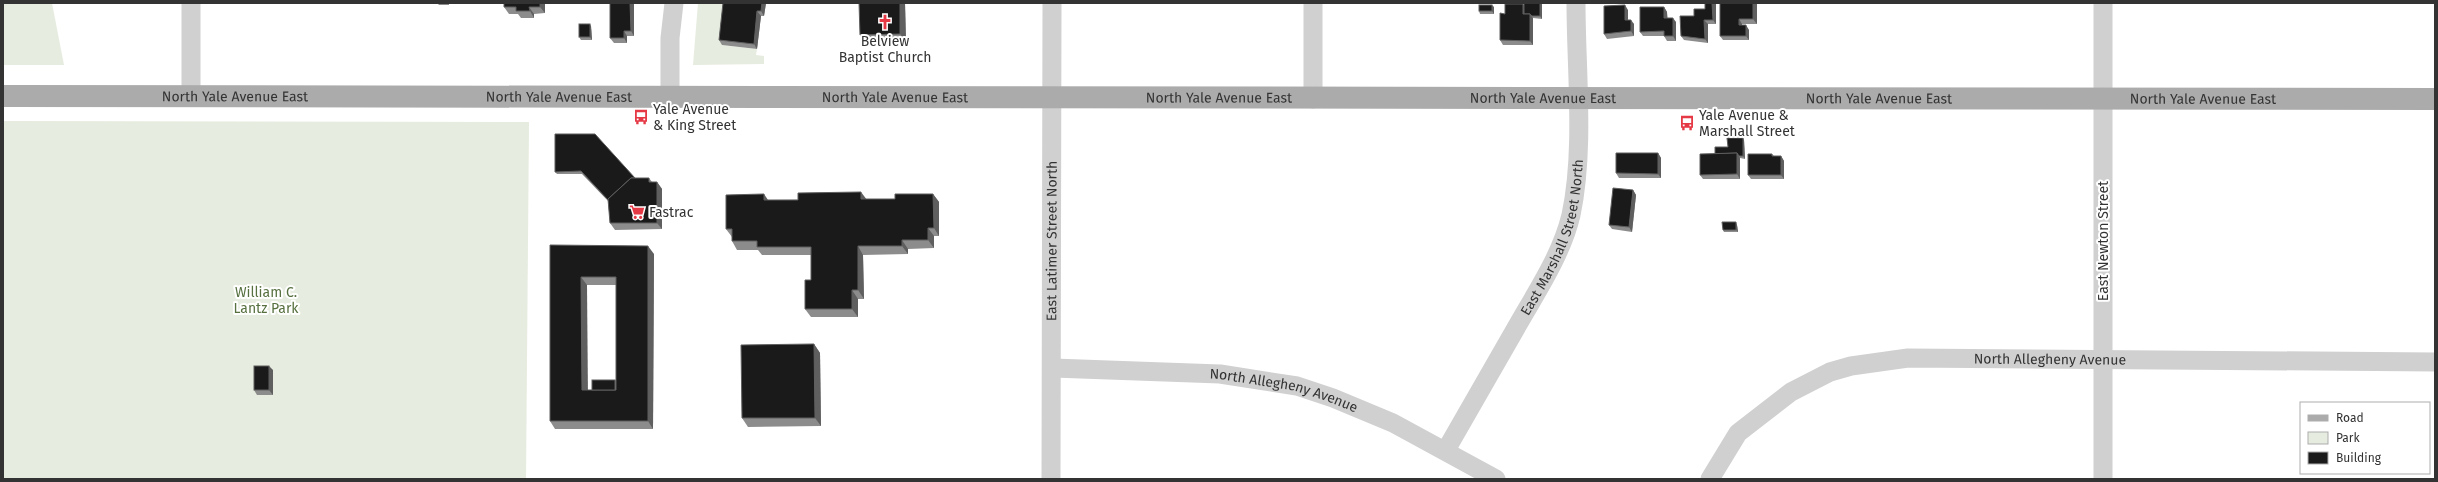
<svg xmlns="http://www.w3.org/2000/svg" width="2438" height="482" viewBox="0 0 2438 482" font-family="'Fira Sans',sans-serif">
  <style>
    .green { fill: #e6ecdf }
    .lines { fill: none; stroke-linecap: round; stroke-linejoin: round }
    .minor { stroke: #d0d0d0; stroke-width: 19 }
    .major { stroke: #ababab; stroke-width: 22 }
    .wall { fill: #8c8c8c; fill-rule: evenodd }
    .shaded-wall { fill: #5f5f5f }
    .building { fill: #1a1a1a; stroke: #5f5f5f; fill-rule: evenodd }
    .labels { text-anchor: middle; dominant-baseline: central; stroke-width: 4; stroke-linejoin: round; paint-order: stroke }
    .poi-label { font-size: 14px; fill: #333; stroke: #fff; text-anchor: start }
    .street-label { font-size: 14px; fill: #333; stroke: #fff }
    .park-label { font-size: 14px; fill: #56703f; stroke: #fff }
  </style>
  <rect width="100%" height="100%" fill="#fff"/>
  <!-- green -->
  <g class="green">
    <polygon points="3,3 52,3 64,65 3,65"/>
    <polygon points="698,3 727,3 722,45 757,49 756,55 764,56 764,64 693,65"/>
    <polygon points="3,121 529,122 526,479 3,479"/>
  </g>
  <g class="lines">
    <!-- minor -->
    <g class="minor">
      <polyline points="191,3 191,97"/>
      <polyline points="2103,3 2103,479"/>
      <polyline points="670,97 670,38 674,3"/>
      <polyline points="1313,99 1313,3"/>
      <path id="s1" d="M1053,368L1220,374L1297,386L1333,398L1393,423L1496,479"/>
      <path id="s2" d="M1446,450C1471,407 1495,364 1520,321C1539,288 1562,253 1571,215C1585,149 1576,70 1576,3"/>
      <path id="s3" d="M1051,479L1052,3"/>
      <path id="s4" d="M1710,479L1738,433L1791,392L1830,372L1851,366L1908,358L2435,362"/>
    </g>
    <!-- major -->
    <path class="major" id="s5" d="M3,96L2435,99"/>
  </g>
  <!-- wall -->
  <g class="wall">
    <polygon points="437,3 449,3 449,5 439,5"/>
    <polygon points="504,3 545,3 545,13 534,14 534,18 521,18 518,14 509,14 504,7"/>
    <polygon points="610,3 634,3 634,36 627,36 627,43 614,43 610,38"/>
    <polygon points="723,3 766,3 764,16 761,16 757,49 722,45 719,40"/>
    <polygon points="905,3 906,42 866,43 860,35"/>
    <polygon points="1542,3 1542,19 1533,18 1533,45 1503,45 1500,40 1505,14"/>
    <polygon points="1705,3 1715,3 1716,4 1716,24 1708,24 1708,43 1684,40 1681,36 1694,16 1705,9"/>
    <polygon points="1757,3 1757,24 1742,24 1742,25 1749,30 1749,40 1723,40 1720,36"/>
    <polygon points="1494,7 1494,14 1480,14 1479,11"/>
    <polygon points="1664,7 1667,12 1667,18 1676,22 1676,41 1667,41 1664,36 1643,36 1640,32"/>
    <polygon points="1628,10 1628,20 1634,24 1634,36 1607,39 1604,34"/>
    <polygon points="591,26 592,40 581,40 579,37"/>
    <polygon points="555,134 635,178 649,178 652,182 657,182 662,189 662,229 615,230 610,223 608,201 582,174 557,174 555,172"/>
    <polygon points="1743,138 1744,140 1745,159 1740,158 1740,179 1703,179 1700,175 1715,154 1728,147"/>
    <polygon points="1658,153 1661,158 1661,178 1619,178 1616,173"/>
    <polygon points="1772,154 1774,156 1781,156 1784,161 1784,179 1751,179 1748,175"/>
    <polygon points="1633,190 1636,195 1632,232 1612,229 1609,225"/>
    <polygon points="933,194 939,202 939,236 934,236 934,248 908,249 908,254 863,255 864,299 858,299 858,317 811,317 805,309 811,280 811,255 762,255 758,250 737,250 732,241 732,237 726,229 768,200 895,199"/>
    <polygon points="1737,225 1738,232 1724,232 1723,230"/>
    <path d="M550,245L654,254L653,429H555L550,421ZM587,285H616V380L592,390H587Z"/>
    <polygon points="814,344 820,353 821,426 748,427 742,418"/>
    <polygon points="273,370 273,395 257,395 254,390"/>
  </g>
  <!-- shaded-wall -->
  <g class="shaded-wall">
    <polygon points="540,3 545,3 545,13 540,7"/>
    <polygon points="630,3 634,3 634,36 631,31"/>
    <polygon points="762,3 766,3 764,16 761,11"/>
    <polygon points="900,3 905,3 906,42 900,34"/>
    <polygon points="1540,3 1542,3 1542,19 1540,16"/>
    <polygon points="1712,3 1715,3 1716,4 1716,24 1713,20"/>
    <polygon points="1753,3 1757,3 1757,24 1753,19"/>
    <polygon points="1523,4 1526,8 1526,16 1523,14"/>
    <polygon points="1492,5 1494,7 1494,14 1492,11"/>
    <polygon points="1625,5 1628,10 1628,25 1625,20"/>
    <polygon points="529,7 534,14 534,18 530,11"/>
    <polygon points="1664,7 1667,12 1668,23 1664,18"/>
    <polygon points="757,11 761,16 757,49 754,44"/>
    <polygon points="1530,14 1533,18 1533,45 1530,41"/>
    <polygon points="1673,18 1676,22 1676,41 1673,36"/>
    <polygon points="1739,19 1742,24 1742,29 1739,25"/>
    <polygon points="1631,20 1634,24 1634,36 1631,31"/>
    <polygon points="1704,20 1708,24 1708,43 1705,39"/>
    <polygon points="590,24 591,26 592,40 590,37"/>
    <polygon points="1746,25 1749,30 1749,40 1746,36"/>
    <polygon points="624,31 627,36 627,43 624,38"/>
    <polygon points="1743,138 1744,140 1745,159 1743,156"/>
    <polygon points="1658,153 1661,158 1661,178 1658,174"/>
    <polygon points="1737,153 1740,158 1740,179 1737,174"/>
    <polygon points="1781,156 1784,161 1784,179 1781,175"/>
    <polygon points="657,182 662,189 662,229 657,223"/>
    <polygon points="1633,190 1636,195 1632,232 1629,227"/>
    <polygon points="861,192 867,200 861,199"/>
    <polygon points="764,194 770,203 764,200"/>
    <polygon points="933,194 939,202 939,236 934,228"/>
    <polygon points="1736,222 1737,225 1738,232 1736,230"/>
    <polygon points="928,228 934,236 934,248 928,240"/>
    <polygon points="902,240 908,249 908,254 902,246"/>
    <polygon points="648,246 654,254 653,429 648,421"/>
    <polygon points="858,246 863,255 864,299 858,290"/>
    <polygon points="581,277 587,285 588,399 582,390"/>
    <polygon points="852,290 858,299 858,317 852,309"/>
    <polygon points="814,344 820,353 821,426 815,418"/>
    <polygon points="269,366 273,370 273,395 269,390"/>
  </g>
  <!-- building -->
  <g class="building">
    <polygon points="504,3 540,3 540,7 529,7 530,11 516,11 516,7 504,7"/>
    <polygon points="610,3 630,3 631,31 624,31 624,38 610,38"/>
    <polygon points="723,3 762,3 761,11 757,11 754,44 719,40"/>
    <polygon points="859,3 900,3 900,34 860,35"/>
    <polygon points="1524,3 1540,3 1540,16 1532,16 1530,14 1524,14"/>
    <polygon points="1705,3 1712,3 1713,20 1704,20 1705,39 1681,36 1680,16 1694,16 1694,9 1705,9"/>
    <polygon points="1720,3 1753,3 1753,19 1739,19 1739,25 1746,25 1746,36 1720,36"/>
    <polygon points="1505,4 1523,4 1523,14 1530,14 1530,41 1500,40 1500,13 1505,14"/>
    <rect x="1479" y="5" width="13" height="6"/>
    <polygon points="1625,5 1625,20 1631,20 1631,31 1604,34 1604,6"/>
    <polygon points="1640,7 1664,7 1664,18 1673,18 1673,36 1664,36 1664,31 1640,32"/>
    <rect x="579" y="24" width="11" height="13"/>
    <polygon points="555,134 595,134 635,178 631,178 608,199 608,200 581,171 555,172"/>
    <polygon points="1727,138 1743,138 1743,156 1739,156 1737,153 1715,154 1715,147 1728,147"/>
    <polygon points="1616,153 1658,153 1658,174 1616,173"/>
    <polygon points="1737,153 1737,174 1700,175 1700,154"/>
    <polygon points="1748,154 1772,154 1772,156 1781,156 1781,175 1748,175"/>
    <polygon points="631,178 649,178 649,182 657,182 657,223 610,223 608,199"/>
    <polygon points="1613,188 1633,190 1629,227 1609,225"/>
    <polygon points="861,192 861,199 895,199 895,194 933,194 934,228 928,228 928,240 902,240 902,246 858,246 858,290 852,290 852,309 805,309 805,280 811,280 811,247 757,247 757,241 732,241 732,229 726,229 726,195 764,194 764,200 798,200 798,193"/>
    <polygon points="1722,222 1736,222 1736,230 1723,230"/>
    <path d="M550,245L648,246V421H550ZM581,277H616V390H582Z"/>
    <polygon points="814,344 815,418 742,418 741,345"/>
    <rect x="254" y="366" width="15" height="24"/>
    <rect x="592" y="380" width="23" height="10"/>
  </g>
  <!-- icons -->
  <defs>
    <g id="church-bare" transform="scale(1.2)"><path d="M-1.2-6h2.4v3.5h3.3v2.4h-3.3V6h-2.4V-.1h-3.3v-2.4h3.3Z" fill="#e63946" stroke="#fff" stroke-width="2.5" paint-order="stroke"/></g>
    <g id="bus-bare" transform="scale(1.2)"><path d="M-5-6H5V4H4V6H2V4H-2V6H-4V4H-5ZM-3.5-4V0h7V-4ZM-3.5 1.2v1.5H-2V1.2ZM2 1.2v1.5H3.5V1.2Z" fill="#e63946" stroke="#fff" stroke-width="2.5" paint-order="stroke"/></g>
    <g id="supermarket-bare" transform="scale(1.2)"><path d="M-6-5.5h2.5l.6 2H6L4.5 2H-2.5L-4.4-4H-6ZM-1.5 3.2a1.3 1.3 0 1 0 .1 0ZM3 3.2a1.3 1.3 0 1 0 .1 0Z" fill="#e63946" stroke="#fff" stroke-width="2.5" paint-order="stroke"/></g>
  </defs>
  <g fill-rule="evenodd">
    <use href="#church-bare" x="885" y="22"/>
    <use href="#bus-bare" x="641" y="117"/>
    <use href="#bus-bare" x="1687" y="123"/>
    <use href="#supermarket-bare" x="637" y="212"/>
  </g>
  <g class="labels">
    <!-- poi labels -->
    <g class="poi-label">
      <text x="885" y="41" text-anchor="middle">Belview<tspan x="885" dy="16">Baptist Church</tspan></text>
      <text x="653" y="109">Yale Avenue<tspan x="653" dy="16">&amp; King Street</tspan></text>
      <text x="1699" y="115">Yale Avenue &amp;<tspan x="1699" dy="16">Marshall Street</tspan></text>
      <text x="649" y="212">Fastrac</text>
    </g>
    <!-- street labels -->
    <g class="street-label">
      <text stroke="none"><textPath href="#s5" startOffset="232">North Yale Avenue East</textPath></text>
      <text stroke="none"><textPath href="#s5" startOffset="556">North Yale Avenue East</textPath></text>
      <text stroke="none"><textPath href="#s5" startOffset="892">North Yale Avenue East</textPath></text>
      <text stroke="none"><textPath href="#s5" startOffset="1216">North Yale Avenue East</textPath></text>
      <text stroke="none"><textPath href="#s5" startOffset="1876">North Yale Avenue East</textPath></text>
      <text stroke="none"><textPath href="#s5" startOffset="2200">North Yale Avenue East</textPath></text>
      <text stroke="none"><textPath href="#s5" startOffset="1540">North Yale Avenue East</textPath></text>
      <text stroke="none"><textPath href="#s2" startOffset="240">East Marshall Street North</textPath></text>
      <text stroke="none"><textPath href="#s3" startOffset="238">East Latimer Street North</textPath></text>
      <text transform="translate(2103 241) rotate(-90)">East Newton Street</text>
      <text stroke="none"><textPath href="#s4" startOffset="386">North Allegheny Avenue</textPath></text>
      <text stroke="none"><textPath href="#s1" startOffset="233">North Allegheny Avenue</textPath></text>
    </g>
    <!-- park labels -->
    <g class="park-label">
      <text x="266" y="292">William C.<tspan x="266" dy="16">Lantz Park</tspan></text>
    </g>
  </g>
  <!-- border -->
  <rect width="2438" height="482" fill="none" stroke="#333333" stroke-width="8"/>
  <!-- legend -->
  <rect x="2300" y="402" width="130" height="72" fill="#ffffff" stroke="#adadad"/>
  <rect x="2308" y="415" width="20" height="6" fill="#ababab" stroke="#adadad"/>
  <text x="2336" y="422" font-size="12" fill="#333333">Road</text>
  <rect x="2308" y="432" width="20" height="12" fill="#e6ecdf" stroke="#adadad"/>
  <text x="2336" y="442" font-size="12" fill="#333333">Park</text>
  <rect x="2308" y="452" width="20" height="12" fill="#1a1a1a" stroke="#adadad"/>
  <text x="2336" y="462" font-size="12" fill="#333333">Building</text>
</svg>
